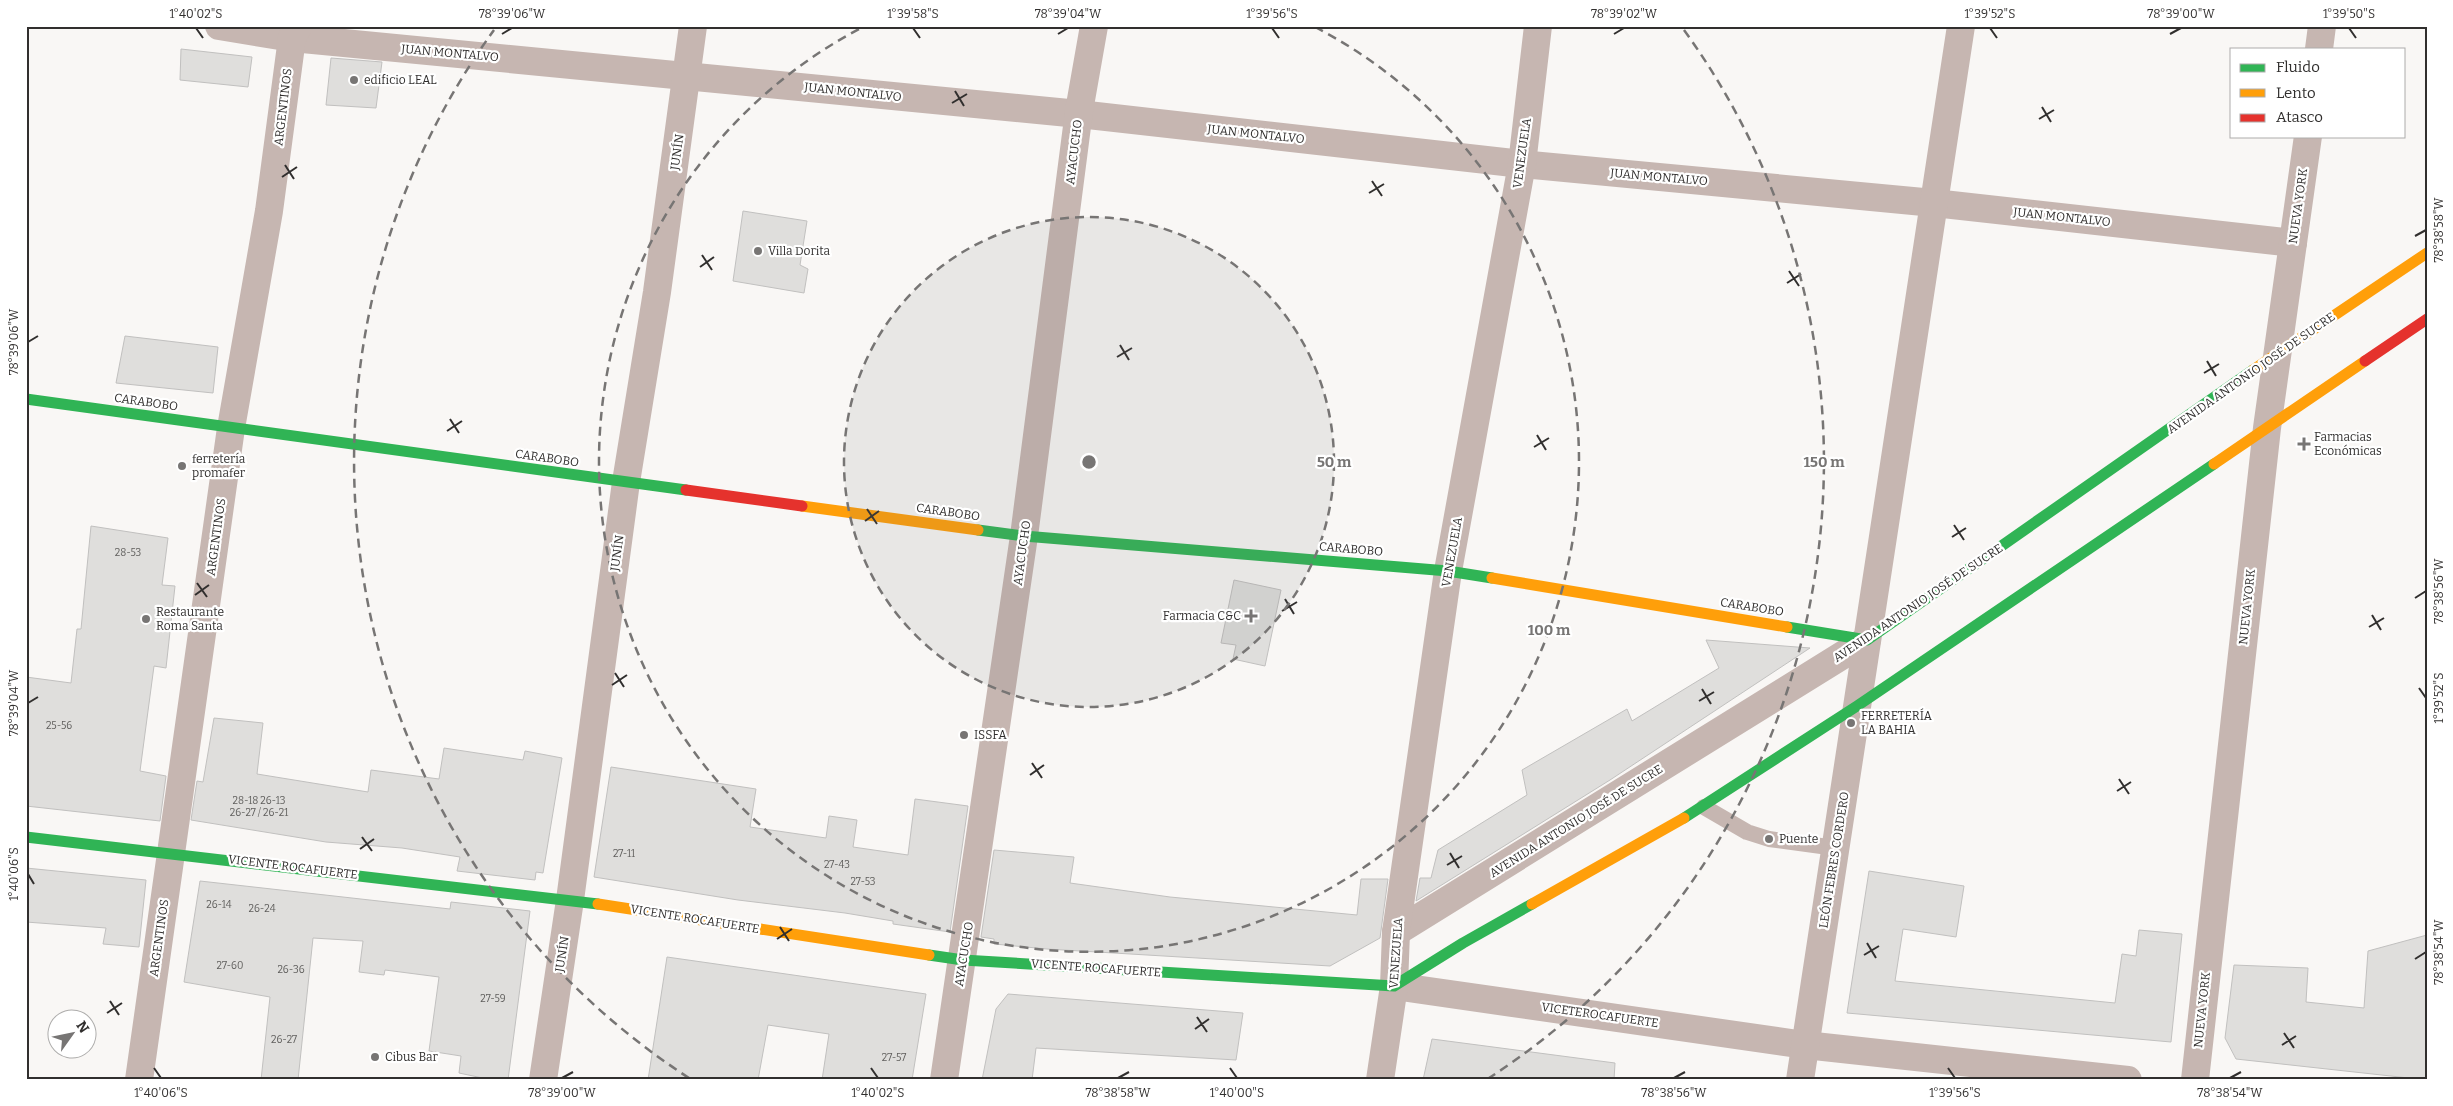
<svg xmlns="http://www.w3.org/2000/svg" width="2453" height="1106" viewBox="0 0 2453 1106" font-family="Bitter,serif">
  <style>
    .building { fill: #dfdedc; stroke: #c1c0bf }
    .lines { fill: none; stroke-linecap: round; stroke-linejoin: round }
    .lane { stroke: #c6b6b1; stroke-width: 16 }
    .street { stroke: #c6b6b1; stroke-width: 28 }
    .fast { stroke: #30b455; stroke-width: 11 }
    .slow { stroke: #ff9f0a; stroke-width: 11 }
    .jam { stroke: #e5322d; stroke-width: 11 }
    .ticks { fill: none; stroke: #312f2e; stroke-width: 2 }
    .ring { fill: none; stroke: #777574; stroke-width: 2.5; stroke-dasharray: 9 6 }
    .poi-dot { fill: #777574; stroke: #fff; stroke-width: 2 }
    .labels { text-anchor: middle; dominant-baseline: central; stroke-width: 4.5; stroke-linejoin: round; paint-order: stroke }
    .number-label { font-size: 10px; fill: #5f5e5c }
    .street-label { font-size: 12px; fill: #312f2e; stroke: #fff }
    .poi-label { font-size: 12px; fill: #312f2e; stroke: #fff; text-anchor: start }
    .centre { fill: #777574; stroke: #fff; stroke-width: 2.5 }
    .ring-label { font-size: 15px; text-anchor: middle; font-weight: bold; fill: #777574; stroke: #fff; stroke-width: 4.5; stroke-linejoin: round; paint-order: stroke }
    .neatline { fill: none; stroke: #312f2e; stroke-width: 2 }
    .ticks-label { font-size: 12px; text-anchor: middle; fill: #312f2e }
  </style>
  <rect width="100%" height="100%" fill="#f9f7f5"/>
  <!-- building -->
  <g class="building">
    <polygon points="181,49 252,57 248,87 180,80"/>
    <polygon points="331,58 382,62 376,108 326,105"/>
    <polygon points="743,211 807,221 800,265 808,269 804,293 733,281"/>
    <polygon points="125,336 218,347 213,393 116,383"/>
    <polygon points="91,526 168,538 162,585 175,586 166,668 154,666 140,771 166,776 160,821 26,806 26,677 71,683 77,629 81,629"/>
    <polygon points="1234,580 1281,590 1265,666 1233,659 1236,645 1221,643"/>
    <polygon points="1706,640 1810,648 1610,780 1416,901 1420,878 1431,878 1438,850 1527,795 1522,770 1627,709 1632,721 1719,668"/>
    <polygon points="214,718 263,723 257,774 368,792 371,770 439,779 444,748 523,760 525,751 562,758 543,873 536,872 535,880 457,871 460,857 402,848 326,842 191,820 197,781 203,782"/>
    <polygon points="611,767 756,789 750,827 826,838 829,816 857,820 853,847 908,855 915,799 968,806 950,932 893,924 893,921 845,913 738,900 594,877"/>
    <polygon points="994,850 1074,857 1070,883 1170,897 1357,915 1361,879 1388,879 1380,938 1330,966 1047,949 994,944 994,939 981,937"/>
    <polygon points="26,868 146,880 139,947 103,944 106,928 26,922"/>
    <polygon points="1869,871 1964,886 1956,937 1903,929 1895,981 2115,1003 2122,954 2136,956 2139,930 2182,934 2171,1042 1847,1013"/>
    <polygon points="200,881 450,909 451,902 530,911 508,1080 492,1080 459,1073 461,1056 429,1051 439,977 385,970 384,975 359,972 363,941 313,938 298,1080 261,1080 270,997 184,982"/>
    <polygon points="2427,935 2427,1080 2236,1059 2225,1038 2234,965 2308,968 2306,1002 2364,1008 2368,951"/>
    <polygon points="667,957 926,994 912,1080 822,1080 829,1034 768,1025 758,1080 648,1080"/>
    <polygon points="1008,994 1243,1013 1236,1060 1036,1048 1032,1080 982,1080 996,1009"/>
    <polygon points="1432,1039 1615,1063 1614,1080 1423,1080"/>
  </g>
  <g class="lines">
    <!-- lane -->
    <polyline class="lane" points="1704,807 1747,832 1769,839 1836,848"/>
    <!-- street -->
    <g class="street">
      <polyline points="219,26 292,38 1079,114 1522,164 1934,203 2293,243"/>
      <polyline points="2319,49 2322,26"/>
      <polyline points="1396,932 1867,640"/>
      <polyline points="1394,986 1805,1045 2128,1080"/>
      <polyline points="139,1080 231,428 269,211 292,38 298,26"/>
      <polyline points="543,1080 570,900 626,482 657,292 693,26"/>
      <polyline points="944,1080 1024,536 1079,111 1094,26"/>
      <polyline points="1380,1080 1394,986 1396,932 1448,571 1522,164 1538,26"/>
      <polyline points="1800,1080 1961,26"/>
      <polyline points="2195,1080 2267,428 2308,136"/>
    </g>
    <!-- fast -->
    <g class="fast">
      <polyline points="26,399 686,490"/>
      <polyline points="978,530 1024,536 1448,571 1492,578"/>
      <polyline points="1787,627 1867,640 2253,370"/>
      <polyline points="1684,818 1857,706 2214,464"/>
      <polyline points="26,837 598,904"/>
      <polyline points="929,955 963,960 1394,986 1463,943 1532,904"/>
    </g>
    <!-- slow -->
    <g class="slow">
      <polyline points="2253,370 2427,253"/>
      <polyline points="2214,464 2365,361"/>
      <polyline points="802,506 978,530"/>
      <polyline points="1492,578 1787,627"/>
      <polyline points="598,904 929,955"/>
      <polyline points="1532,904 1684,818"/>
    </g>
    <!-- jam -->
    <g class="jam">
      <polyline points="2365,361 2427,319"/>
      <polyline points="686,490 802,506"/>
    </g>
  </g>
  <!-- ticks -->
  <path class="ticks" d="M196,28L203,38M913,28L920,38M1272,28L1279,38M1990,28L1997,38M2349,28L2356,38M502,34L512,28M1058,34L1068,28M1614,34L1624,28M2170,34L2181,28M955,91L964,106M952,103L967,94M2042,107L2051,122M2039,119L2054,110M285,165L294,179M282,177L297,167M1372,181L1382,196M1369,193L1384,184M2415,236L2426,230M702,255L712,270M700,267L714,257M1789,271L1799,286M1787,283L1801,274M28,342L38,336M1120,345L1129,360M1117,357L1132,348M2207,361L2216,376M2204,373L2219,364M450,419L459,433M447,431L462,421M1537,435L1546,450M1534,447L1549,438M867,509L877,524M865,521L879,511M1954,525L1964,540M1952,537L1966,528M197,583L207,597M195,595L209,585M2415,598L2426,591M1285,599L1294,614M1282,611L1297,602M2372,615L2381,630M2369,627L2384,618M615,673L624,687M612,685L627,675M2419,688L2426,698M1702,689L1711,704M1699,701L1714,692M28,703L38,697M1032,763L1042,778M1030,775L1044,765M2119,779L2129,794M2117,791L2131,782M362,837L372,851M360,849L374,839M1450,853L1459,868M1447,865L1462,856M28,874L34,884M780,927L789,941M777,939L792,929M1867,943L1876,958M1864,955L1879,946M2415,959L2426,952M110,1001L119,1015M107,1013L122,1003M1197,1017L1207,1032M1195,1029L1209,1019M2284,1033L2294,1048M2282,1045L2296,1036M154,1068L161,1078M871,1068L878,1078M1230,1068L1237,1078M1948,1068L1955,1078M562,1078L573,1072M1118,1078L1129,1072M1674,1078L1685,1072M2230,1078L2241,1072"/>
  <!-- distance rings -->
  <circle cx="1089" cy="462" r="245" fill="#777574" fill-opacity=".12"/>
  <g class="ring">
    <circle cx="1089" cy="462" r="245"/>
    <path d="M1315 27A490 490 0 1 1 863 27"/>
    <path d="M689 1078A735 735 0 0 1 494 30M1684 30A735 735 0 0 1 1489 1078"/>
  </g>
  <!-- markers -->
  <g class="poi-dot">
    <circle cx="354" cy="80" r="5"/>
    <circle cx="758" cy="251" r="5"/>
    <path d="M2301.5 436.5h5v5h5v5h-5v5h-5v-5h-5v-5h5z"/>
    <circle cx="182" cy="466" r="5"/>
    <path d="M1248.5 608.5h5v5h5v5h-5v5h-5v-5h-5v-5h5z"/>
    <circle cx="146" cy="619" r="5"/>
    <circle cx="1851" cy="723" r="5"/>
    <circle cx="964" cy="735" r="5"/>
    <circle cx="1769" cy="839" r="5"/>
    <circle cx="375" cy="1057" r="5"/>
  </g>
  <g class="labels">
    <!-- number labels -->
    <g class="number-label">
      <text x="128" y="553">28-53</text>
      <text x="59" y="726">25-56</text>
      <text x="259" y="801">28-18 26-13<tspan x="259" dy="12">26-27 / 26-21</tspan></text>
      <text x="624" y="854">27-11</text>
      <text x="837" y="865">27-43</text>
      <text x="863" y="882">27-53</text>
      <text x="219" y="905">26-14</text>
      <text x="262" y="909">26-24</text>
      <text x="230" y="966">27-60</text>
      <text x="291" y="970">26-36</text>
      <text x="493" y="999">27-59</text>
      <text x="284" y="1040">26-27</text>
      <text x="894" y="1058">27-57</text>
    </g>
    <!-- street labels -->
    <g class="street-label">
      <text transform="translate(450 53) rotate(5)">JUAN MONTALVO</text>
      <text transform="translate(853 92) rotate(6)">JUAN MONTALVO</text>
      <text transform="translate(283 107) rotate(-83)">ARGENTINOS</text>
      <text transform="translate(1256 134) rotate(6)">JUAN MONTALVO</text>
      <text transform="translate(677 152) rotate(-82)">JUNÍN</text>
      <text transform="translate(1074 152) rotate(-83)">AYACUCHO</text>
      <text transform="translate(1522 153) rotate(-82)">VENEZUELA</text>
      <text transform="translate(1659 177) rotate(5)">JUAN MONTALVO</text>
      <text transform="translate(2298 206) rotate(-82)">NUEVA YORK</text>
      <text transform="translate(2062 217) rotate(6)">JUAN MONTALVO</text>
      <text transform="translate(2251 373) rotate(-35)">AVENIDA ANTONIO JOSÉ DE SUCRE</text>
      <text transform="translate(146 402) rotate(8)">CARABOBO</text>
      <text transform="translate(547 458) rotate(8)">CARABOBO</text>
      <text transform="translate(948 512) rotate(8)">CARABOBO</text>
      <text transform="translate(216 537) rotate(-82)">ARGENTINOS</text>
      <text transform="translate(1351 549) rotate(5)">CARABOBO</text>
      <text transform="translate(1452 552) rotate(-80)">VENEZUELA</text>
      <text transform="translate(617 553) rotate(-82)">JUNÍN</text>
      <text transform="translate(1022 553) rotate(-82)">AYACUCHO</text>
      <text transform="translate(1918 603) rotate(-34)">AVENIDA ANTONIO JOSÉ DE SUCRE</text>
      <text transform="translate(1752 607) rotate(9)">CARABOBO</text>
      <text transform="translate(2247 607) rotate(-84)">NUEVA YORK</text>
      <text transform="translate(1576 821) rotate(-32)">AVENIDA ANTONIO JOSÉ DE SUCRE</text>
      <text transform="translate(1834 860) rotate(-81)">LEÓN FEBRES CORDERO</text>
      <text transform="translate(293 867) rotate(7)">VICENTE ROCAFUERTE</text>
      <text transform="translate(695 919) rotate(9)">VICENTE ROCAFUERTE</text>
      <text transform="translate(159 938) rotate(-82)">ARGENTINOS</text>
      <text transform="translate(1396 953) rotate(-86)">VENEZUELA</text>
      <text transform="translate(562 954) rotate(-81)">JUNÍN</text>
      <text transform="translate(964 954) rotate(-81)">AYACUCHO</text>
      <text transform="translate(1096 968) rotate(4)">VICENTE ROCAFUERTE</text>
      <text transform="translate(2202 1010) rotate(-84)">NUEVA YORK</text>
      <text transform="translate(1600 1015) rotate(8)">VICETEROCAFUERTE</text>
    </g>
    <!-- poi labels -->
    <g class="poi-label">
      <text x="364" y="80">edificio LEAL</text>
      <text x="768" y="251">Villa Dorita</text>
      <text x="2314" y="437">Farmacias<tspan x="2314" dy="14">Económicas</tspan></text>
      <text x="192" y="459">ferretería<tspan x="192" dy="14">promafer</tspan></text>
      <text x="156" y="612">Restaurante<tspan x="156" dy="14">Roma Santa</tspan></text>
      <text x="1241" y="616" text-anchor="end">Farmacia C&amp;C</text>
      <text x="1861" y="716">FERRETERÍA<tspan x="1861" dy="14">LA BAHIA</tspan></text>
      <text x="974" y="735">ISSFA</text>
      <text x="1779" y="839">Puente</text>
      <text x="385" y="1057">Cibus Bar</text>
    </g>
  </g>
  <circle cx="1089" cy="462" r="8" class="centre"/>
  <g class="ring-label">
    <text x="1334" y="467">50 m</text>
    <text x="1824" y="467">150 m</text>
    <text x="1549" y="635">100 m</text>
  </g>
  <!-- border -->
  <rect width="2453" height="1106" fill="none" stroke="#ffffff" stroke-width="55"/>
  <!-- legend -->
  <rect x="2230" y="48" width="175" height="90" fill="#ffffff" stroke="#adacab"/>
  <rect x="2240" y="64" width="25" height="8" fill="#30b455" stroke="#adacab"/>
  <text x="2276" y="72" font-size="15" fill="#312f2e">Fluido</text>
  <rect x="2240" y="89" width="25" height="8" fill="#ff9f0a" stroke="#adacab"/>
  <text x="2276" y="98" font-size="15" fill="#312f2e">Lento</text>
  <rect x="2240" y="114" width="25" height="8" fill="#e5322d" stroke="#adacab"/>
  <text x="2276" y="122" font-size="15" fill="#312f2e">Atasco</text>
  <!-- north arrow -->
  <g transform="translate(72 1034) rotate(57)"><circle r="24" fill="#ffffff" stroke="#adacab"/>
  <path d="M0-4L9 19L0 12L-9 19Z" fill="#777574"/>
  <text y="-8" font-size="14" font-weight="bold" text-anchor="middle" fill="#312f2e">N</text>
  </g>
  <rect x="28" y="28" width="2398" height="1050" class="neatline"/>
  <g class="ticks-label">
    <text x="196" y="18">1°40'02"S</text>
    <text x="512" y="18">78°39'06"W</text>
    <text x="913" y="18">1°39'58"S</text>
    <text x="1068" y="18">78°39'04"W</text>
    <text x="1272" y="18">1°39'56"S</text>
    <text x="1624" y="18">78°39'02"W</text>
    <text x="1990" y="18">1°39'52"S</text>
    <text x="2181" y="18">78°39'00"W</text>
    <text x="2349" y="18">1°39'50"S</text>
    <text transform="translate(2439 230) rotate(-90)" y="4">78°38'58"W</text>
    <text transform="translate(14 342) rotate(-90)" y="4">78°39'06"W</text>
    <text transform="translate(2439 591) rotate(-90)" y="4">78°38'56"W</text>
    <text transform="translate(2439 698) rotate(-90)" y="4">1°39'52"S</text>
    <text transform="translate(14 703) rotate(-90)" y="4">78°39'04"W</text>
    <text transform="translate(14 874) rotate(-90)" y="4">1°40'06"S</text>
    <text transform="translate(2439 952) rotate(-90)" y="4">78°38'54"W</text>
    <text x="161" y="1097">1°40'06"S</text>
    <text x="562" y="1097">78°39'00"W</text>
    <text x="878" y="1097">1°40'02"S</text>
    <text x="1118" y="1097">78°38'58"W</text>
    <text x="1237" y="1097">1°40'00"S</text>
    <text x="1674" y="1097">78°38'56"W</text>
    <text x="1955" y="1097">1°39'56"S</text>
    <text x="2230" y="1097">78°38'54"W</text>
  </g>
</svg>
